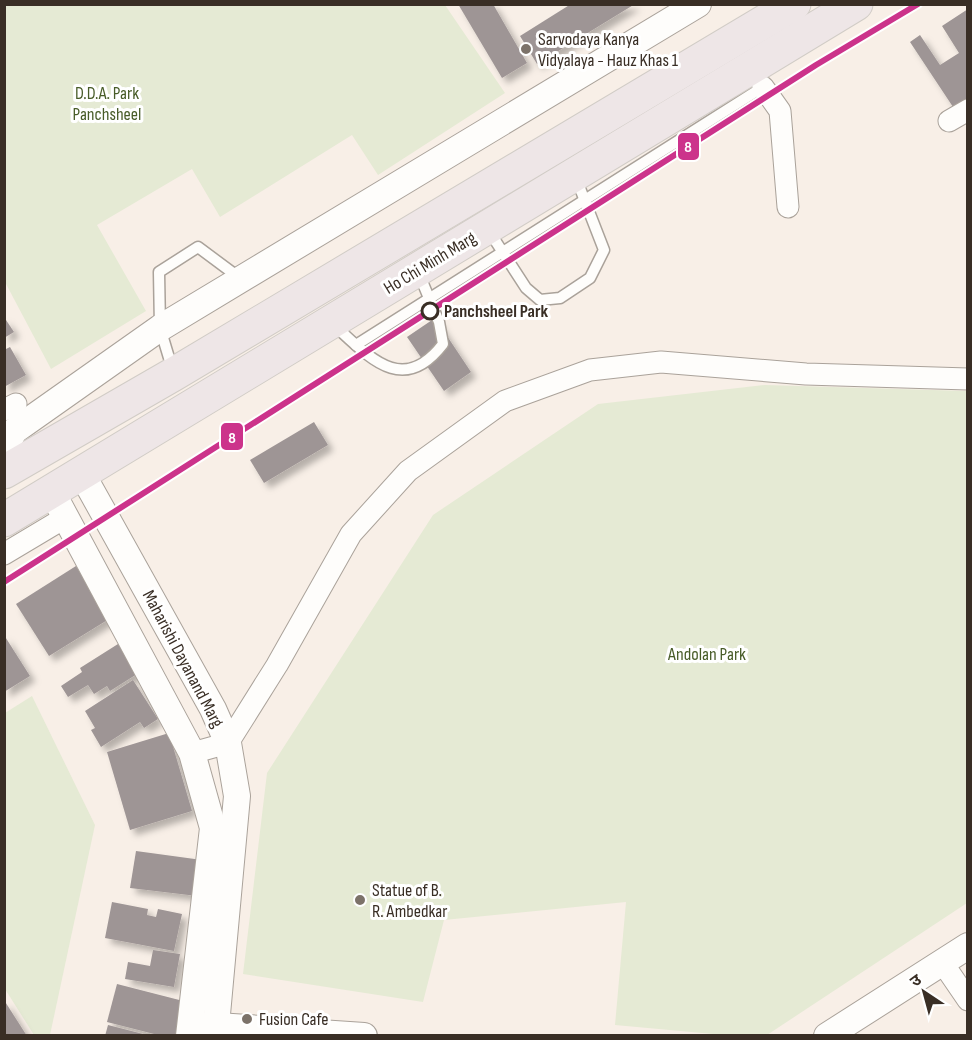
<svg xmlns="http://www.w3.org/2000/svg" width="972" height="1040" viewBox="0 0 972 1040" font-family="'Sofia Sans Condensed','Noto Sans Devanagari',sans-serif">
  <style>
    .green { fill: #e5ead4 }
    .building { fill: #9e9595; filter: url(#shadow) }
    .lines { fill: none; stroke-linecap: round; stroke-linejoin: round }
    .service-casing { stroke: #aaa29a; stroke-width: 13 }
    .minor-casing { stroke: #aaa29a; stroke-width: 23 }
    .tertiary-casing { stroke: #aaa29a; stroke-width: 28 }
    .primary-casing { stroke: #d1ccc6; stroke-width: 35 }
    .service { stroke: #fefdfb; stroke-width: 10 }
    .minor { stroke: #fefdfb; stroke-width: 21 }
    .tertiary { stroke: #fefdfb; stroke-width: 26 }
    .primary { stroke: #eee6e7; stroke-width: 33 }
    .metro-1-casing { stroke: #fff; stroke-width: 10 }
    .metro-1 { stroke: #cc338b; stroke-width: 6 }
    .poi-dot { fill: #7c7269; stroke: #fff; stroke-width: 2 }
    .stop-dot { fill: #fff; stroke: #392e25; stroke-width: 3 }
    .labels { text-anchor: middle; dominant-baseline: central; stroke-width: 6; stroke-linejoin: round; paint-order: stroke }
    .poi-label { font-size: 18px; fill: #392e25; stroke: #fff; text-anchor: start }
    .park-label { font-size: 18px; fill: #485c28; stroke: #fff }
    .street-label { font-size: 18px; fill: #392e25; stroke: #fff }
    .stop-label { font-size: 18px; font-weight: bold; fill: #392e25; stroke: #fff; text-anchor: start }
    .line-badge { stroke: #fff; stroke-width: 2 }
    .badge-label { font-size: 16px; text-anchor: middle; font-weight: bold; fill: #fff }
  </style>
  <defs>
    <filter id="shadow"><feDropShadow dx="5.5" dy="5.5" stdDeviation="3" flood-color="#0004"/></filter>
  </defs>
  <rect width="100%" height="100%" fill="#f8efe7"/>
  <!-- green -->
  <g class="green">
    <polygon points="4,5 445,5 505,93 378,175 352,135 220,217 192,169 97,225 146,311 51,369 5,282"/>
    <polygon points="765,385 967,391 967,903 767,1035 724,1035 615,1025 626,902 444,920 423,1002 243,974 267,773 433,515 598,404"/>
    <polygon points="32,696 95,825 50,1035 34,1035 5,989 5,713"/>
  </g>
  <!-- building -->
  <g class="building">
    <polygon points="458,4 493,4 527,63 502,78"/>
    <polygon points="571,4 635,4 537,64 520,36"/>
    <polygon points="968,9 968,101 955,110 910,42 920,35 940,65 959,53 942,26"/>
    <polygon points="4,317 14,332 4,338"/>
    <polygon points="435,318 471,372 444,391 407,337"/>
    <polygon points="10,347 26,375 4,387 4,350"/>
    <polygon points="314,422 328,445 264,483 250,460"/>
    <polygon points="76,566 109,619 49,656 16,604"/>
    <polygon points="4,635 30,676 4,692"/>
    <polygon points="118,644 137,674 110,691 107,686 94,694 88,685 68,697 61,686 82,672 80,668"/>
    <polygon points="133,680 158,719 144,728 140,722 101,747 91,730 95,728 85,711"/>
    <polygon points="169,733 192,811 130,830 107,752"/>
    <polygon points="136,851 202,860 197,896 130,888"/>
    <polygon points="112,902 148,909 147,915 156,917 158,909 182,914 174,951 105,938"/>
    <polygon points="153,950 180,954 174,987 125,979 128,962 150,966"/>
    <polygon points="117,984 191,1003 183,1036 162,1036 107,1022"/>
    <polygon points="4,1000 27,1036 4,1036"/>
    <polygon points="108,1025 147,1035 147,1036 105,1036"/>
  </g>
  <g class="lines">
    <!-- service casing -->
    <g class="service-casing">
      <g id="service">
        <polyline points="489,231 526,288 540,300 560,298 590,278 604,250 576,178"/>
        <path d="M334,325C370,358 403,396 443,344L439,322L419,274"/>
        <polyline points="356,345 763,87 761,84"/>
        <polyline points="173,371 160,328 159,272 198,247 241,279"/>
      </g>
    </g>
    <!-- minor casing -->
    <g class="minor-casing">
      <g id="minor">
        <polyline points="763,87 780,111 788,207"/>
        <polyline points="949,121 968,110"/>
        <polyline points="4,410 16,404"/>
        <polyline points="4,554 66,517"/>
        <polyline points="192,753 228,743 277,665 351,534 408,471 505,401 590,370 661,362 806,374 968,379"/>
        <polyline points="942,962 968,1000"/>
      </g>
    </g>
    <!-- tertiary casing -->
    <g class="tertiary-casing">
      <g id="tertiary">
        <polyline points="4,449 14,431 160,328 698,4"/>
        <polyline points="82,474 213,709 228,743 237,796 215,1036"/>
        <polyline points="52,492 192,753 213,828 189,1036"/>
        <polyline points="199,1028 217,1026 364,1036"/>
        <polyline points="827,1036 968,946"/>
      </g>
    </g>
    <!-- primary casing -->
    <g class="primary-casing">
      <g id="primary">
        <polyline points="4,472 174,374 794,4"/>
        <polyline points="4,520 856,4"/>
      </g>
    </g>
    <!-- service -->
    <use href="#service" class="service"/>
    <!-- minor -->
    <use href="#minor" class="minor"/>
    <!-- tertiary -->
    <use href="#tertiary" class="tertiary"/>
    <!-- primary -->
    <use href="#primary" class="primary"/>
    <!-- metro-1 casing -->
    <g class="metro-1-casing">
      <polyline id="metro-1" points="4,582 816,65 918,4"/>
    </g>
    <!-- metro-1 -->
    <use href="#metro-1" class="metro-1"/>
  </g>
  <!-- markers -->
  <g class="poi-dot">
    <circle cx="526" cy="49" r="6"/>
    <circle cx="360" cy="900" r="6"/>
    <circle cx="247" cy="1019" r="6"/>
  </g>
  <circle class="stop-dot" cx="430" cy="311" r="8"/>
  <g class="labels">
    <!-- poi labels -->
    <g class="poi-label">
      <text x="538" y="39">Sarvodaya Kanya<tspan x="538" dy="21">Vidyalaya - Hauz Khas 1</tspan></text>
      <text x="372" y="890">Statue of B.<tspan x="372" dy="21">R. Ambedkar</tspan></text>
      <text x="259" y="1019">Fusion Cafe</text>
    </g>
    <!-- park labels -->
    <g class="park-label">
      <text x="107" y="93">D.D.A. Park<tspan x="107" dy="21">Panchsheel</tspan></text>
      <text x="707" y="654">Andolan Park</text>
    </g>
    <!-- street labels -->
    <g class="street-label">
      <text transform="translate(430 263) rotate(-31)">Ho Chi Minh Marg</text>
      <text transform="translate(183 659) rotate(62)">Maharishi Dayanand Marg</text>
    </g>
    <!-- stop labels -->
    <g class="stop-label">
      <text x="444" y="311">Panchsheel Park</text>
    </g>
  </g>
  <g class="line-badge">
    <rect x="677" y="132" width="23" height="29" rx="6" fill="#cc338b"/>
    <rect x="220" y="422" width="24" height="29" rx="6" fill="#cc338b"/>
  </g>
  <g class="badge-label">
    <text x="688" y="152">8</text>
    <text x="232" y="443">8</text>
  </g>
  <!-- border -->
  <rect width="972" height="1040" fill="none" stroke="#392e25" stroke-width="12"/>
  <!-- north arrow -->
  <g transform="translate(924 992) rotate(324)" stroke="#ffffff" stroke-width="4.5" paint-order="stroke">
  <path d="M0-4.5L10 22L0 15L-10 22Z" fill="#392e25"/>
  <text y="-9" font-size="16" font-weight="bold" text-anchor="middle" fill="#392e25">उ</text>
  </g>
</svg>
